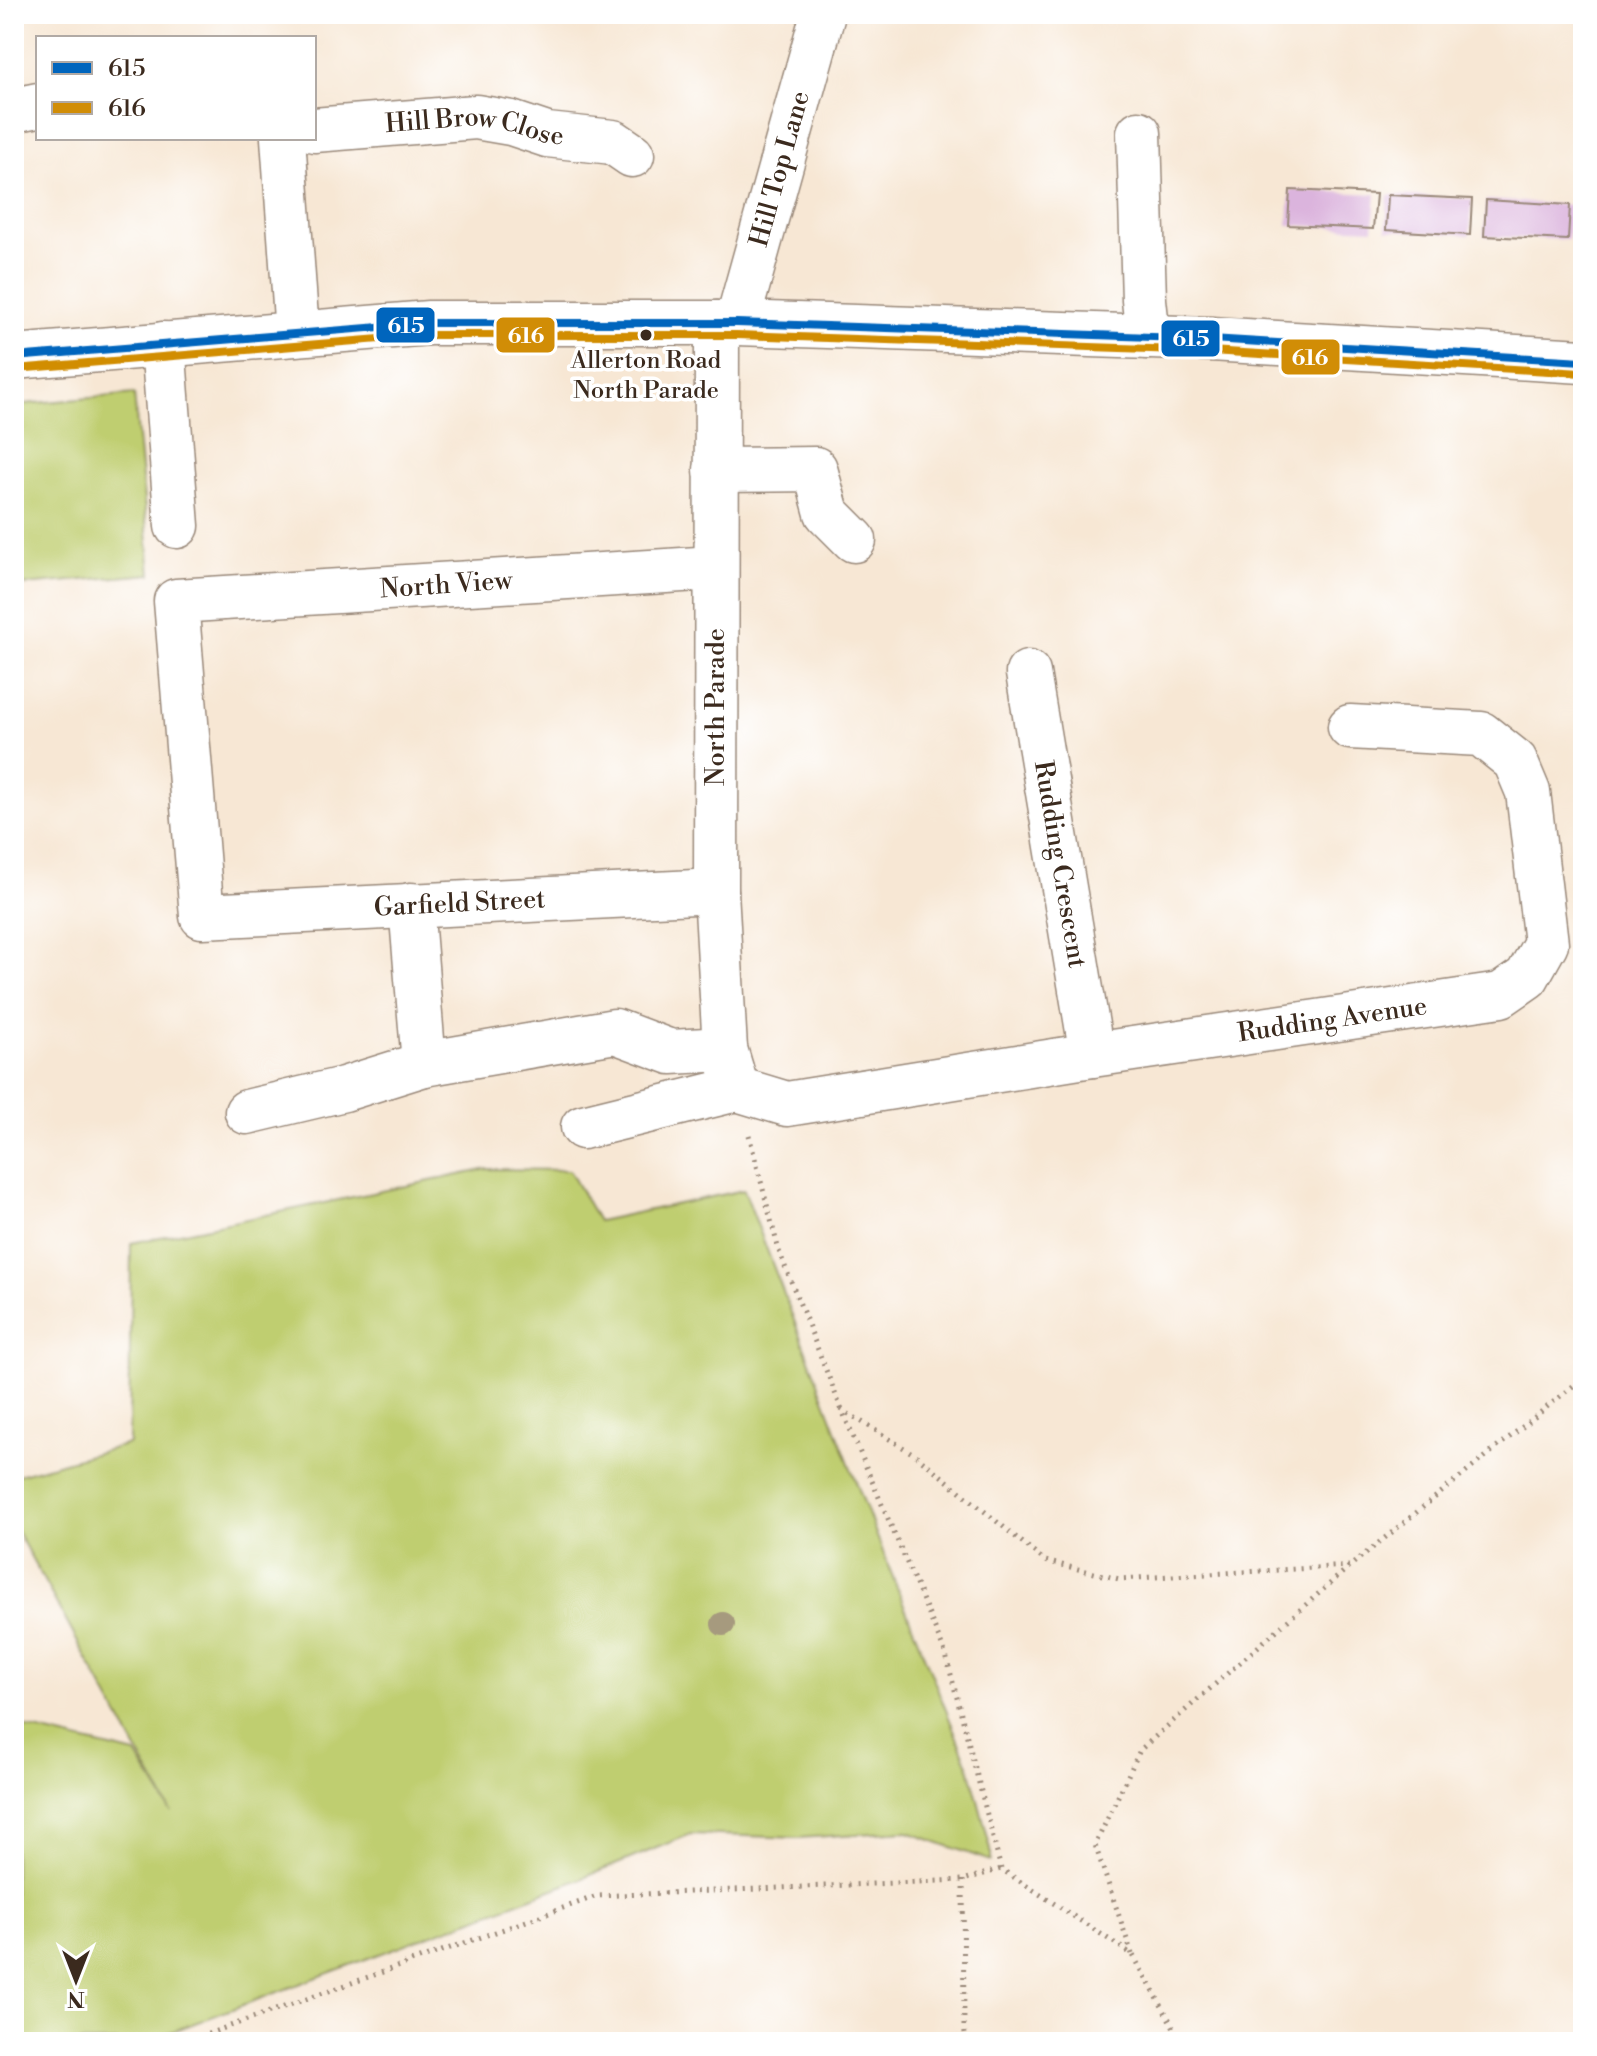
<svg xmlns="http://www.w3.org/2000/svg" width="1597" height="2056" viewBox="0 0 1597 2056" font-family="'Libre Bodoni',serif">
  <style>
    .green { fill: #bfce70; stroke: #7d7c47; stroke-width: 2 }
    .building { fill: #dbb4dd }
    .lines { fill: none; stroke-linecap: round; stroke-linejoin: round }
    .minor-casing { stroke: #998879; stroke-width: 47 }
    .path { stroke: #998879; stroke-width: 5; stroke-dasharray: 2 6; stroke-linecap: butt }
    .minor { stroke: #fff; stroke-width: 44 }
    .bus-1-casing { stroke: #fff; stroke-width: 14 }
    .bus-2-casing { stroke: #fff; stroke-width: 14 }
    .bus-1 { stroke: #0065bd; stroke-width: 8 }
    .bus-2 { stroke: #d18d06; stroke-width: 8 }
    .tree { fill: #a69a7e }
    .bus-dot { fill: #3b2a1e; stroke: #fff; stroke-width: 3 }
    .labels { text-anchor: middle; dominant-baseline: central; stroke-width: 7; stroke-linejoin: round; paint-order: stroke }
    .bus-label { font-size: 24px; fill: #3b2a1e; stroke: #fff }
    .street-label { font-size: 26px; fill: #3b2a1e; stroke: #fff }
    .line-badge { stroke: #fff; stroke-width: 3 }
    .badge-label { font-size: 22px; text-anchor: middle; font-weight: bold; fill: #fff }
  </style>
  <rect width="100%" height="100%" fill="#fff"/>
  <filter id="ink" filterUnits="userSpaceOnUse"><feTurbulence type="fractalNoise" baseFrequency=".0125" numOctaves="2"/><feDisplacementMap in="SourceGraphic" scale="16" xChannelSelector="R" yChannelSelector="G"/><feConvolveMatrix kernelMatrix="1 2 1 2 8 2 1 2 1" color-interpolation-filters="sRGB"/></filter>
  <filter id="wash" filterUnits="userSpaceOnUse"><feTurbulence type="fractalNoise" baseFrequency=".006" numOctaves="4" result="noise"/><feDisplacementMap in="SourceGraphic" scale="32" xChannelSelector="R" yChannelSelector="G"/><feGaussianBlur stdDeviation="1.8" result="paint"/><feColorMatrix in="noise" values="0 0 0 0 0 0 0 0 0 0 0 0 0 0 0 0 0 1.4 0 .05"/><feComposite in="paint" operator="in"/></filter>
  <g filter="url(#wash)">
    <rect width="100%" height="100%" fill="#f7e7d4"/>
    <!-- green -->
    <g class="green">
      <polygon points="134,394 151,574 14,586 14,405"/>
      <polygon points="488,1169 569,1170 598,1221 744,1190 888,1565 970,1770 991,1850 991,1861 905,1831 798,1838 691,1834 583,1878 144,2042 14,2042 14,1725 136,1754 171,1812 14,1526 14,1476 129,1444 131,1243"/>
    </g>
    <g id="blocks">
      <!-- building -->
      <g class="building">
        <polygon points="1290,190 1376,194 1373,229 1288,225"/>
        <polygon points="1388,195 1472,199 1470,235 1386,230"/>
        <polygon points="1486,200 1570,205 1568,240 1484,236"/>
      </g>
    </g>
  </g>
  <g filter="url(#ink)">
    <use href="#blocks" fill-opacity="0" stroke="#998879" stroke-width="2"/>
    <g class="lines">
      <!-- minor casing -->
      <g class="minor-casing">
        <g id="minor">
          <polyline points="14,110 38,105"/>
          <path id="s1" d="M314,130L476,117L511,123L547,135L613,142L632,155"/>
          <polyline points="1139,133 1144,300 1148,337"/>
          <polyline points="283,138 297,333"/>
          <polyline points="717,323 716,891 725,1049 737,1089"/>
          <path id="s2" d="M737,323L823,14"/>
          <polyline points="163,344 177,526"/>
          <polyline points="14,357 429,323 737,323 1211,339 1583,361"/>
          <polyline points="716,470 815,469 827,513 854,540"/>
          <path id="s3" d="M715,568L176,601L202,916L716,891"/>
          <path id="s4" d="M1028,673L1092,1055"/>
          <polyline points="411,905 424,1064 615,1031 671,1052 725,1049"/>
          <path id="s5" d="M737,1089L787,1104L1092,1055L1501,995L1527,977L1546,943L1528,792L1515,761L1481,734L1350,727"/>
          <polyline points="247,1112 344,1089 424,1064"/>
          <polyline points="583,1127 737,1089"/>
        </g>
      </g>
      <!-- path -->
      <g class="path">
        <polyline points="749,1135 779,1251 841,1408 946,1655 1001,1869 1133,1955 1182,2042"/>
        <polyline points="841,1409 917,1456 1045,1561 1119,1579 1349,1566"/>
        <polyline points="963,1880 964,2026 966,2042"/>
        <polyline points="1132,1954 1095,1845 1140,1750 1350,1566 1583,1378"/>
        <polyline points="185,2042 597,1896 963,1880 1001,1869"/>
      </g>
      <!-- minor -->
      <use href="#minor" class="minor"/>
      <!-- bus-1 casing -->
      <g class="bus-1-casing">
        <polyline id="bus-1" points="14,357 429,323 737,323 1211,339 1583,361"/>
      </g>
      <!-- bus-2 casing -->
      <g class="bus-2-casing">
        <polyline id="bus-2" points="15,369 429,335 737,335 1210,351 1582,373"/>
      </g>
      <!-- bus-1 -->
      <use href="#bus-1" class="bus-1"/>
      <!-- bus-2 -->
      <use href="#bus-2" class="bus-2"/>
    </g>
    <!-- trees -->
    <circle class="tree" cx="723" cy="1624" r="12"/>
  </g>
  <!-- markers -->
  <circle class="bus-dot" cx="646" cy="335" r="7"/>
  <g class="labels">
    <!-- bus labels -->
    <g class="bus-label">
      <text x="646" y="361">Allerton Road<tspan x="646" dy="30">North Parade</tspan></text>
    </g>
    <!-- street labels -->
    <g class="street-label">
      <text stroke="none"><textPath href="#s1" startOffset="162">Hill Brow Close</textPath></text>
      <text stroke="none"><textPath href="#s2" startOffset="160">Hill Top Lane</textPath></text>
      <text transform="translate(446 585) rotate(-4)">North View</text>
      <text transform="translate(716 707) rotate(-90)">North Parade</text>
      <text stroke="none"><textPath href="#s4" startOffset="194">Rudding Crescent</textPath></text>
      <text stroke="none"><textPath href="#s3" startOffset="1114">Garfield Street</textPath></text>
      <text stroke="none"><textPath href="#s5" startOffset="604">Rudding Avenue</textPath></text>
    </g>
  </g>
  <g class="line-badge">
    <rect x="375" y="306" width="61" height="38" rx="8" fill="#0065bd"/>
    <rect x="495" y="316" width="61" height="38" rx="8" fill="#d18d06"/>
    <rect x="1160" y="319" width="61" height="39" rx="8" fill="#0065bd"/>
    <rect x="1280" y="338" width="61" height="38" rx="8" fill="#d18d06"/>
  </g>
  <g class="badge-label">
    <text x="406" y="333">615</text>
    <text x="526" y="343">616</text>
    <text x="1191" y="346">615</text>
    <text x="1310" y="365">616</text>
  </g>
  <!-- margin -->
  <rect width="1597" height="2056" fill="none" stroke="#fff" stroke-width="48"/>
  <!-- legend -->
  <rect x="36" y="36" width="280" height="104" fill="#ffffff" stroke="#b1aaa5" stroke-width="2"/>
  <rect x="52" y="62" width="40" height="12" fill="#0065bd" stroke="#b1aaa5" stroke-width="2"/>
  <text x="108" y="76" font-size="24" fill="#3b2a1e">615</text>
  <rect x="52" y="102" width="40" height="12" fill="#d18d06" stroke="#b1aaa5" stroke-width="2"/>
  <text x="108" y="116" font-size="24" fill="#3b2a1e">616</text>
  <!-- north arrow -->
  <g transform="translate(76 1980) rotate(180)" stroke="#ffffff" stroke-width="6" paint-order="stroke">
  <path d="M0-6L14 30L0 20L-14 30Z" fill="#3b2a1e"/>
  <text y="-12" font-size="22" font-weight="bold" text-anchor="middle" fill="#3b2a1e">N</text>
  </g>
</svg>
